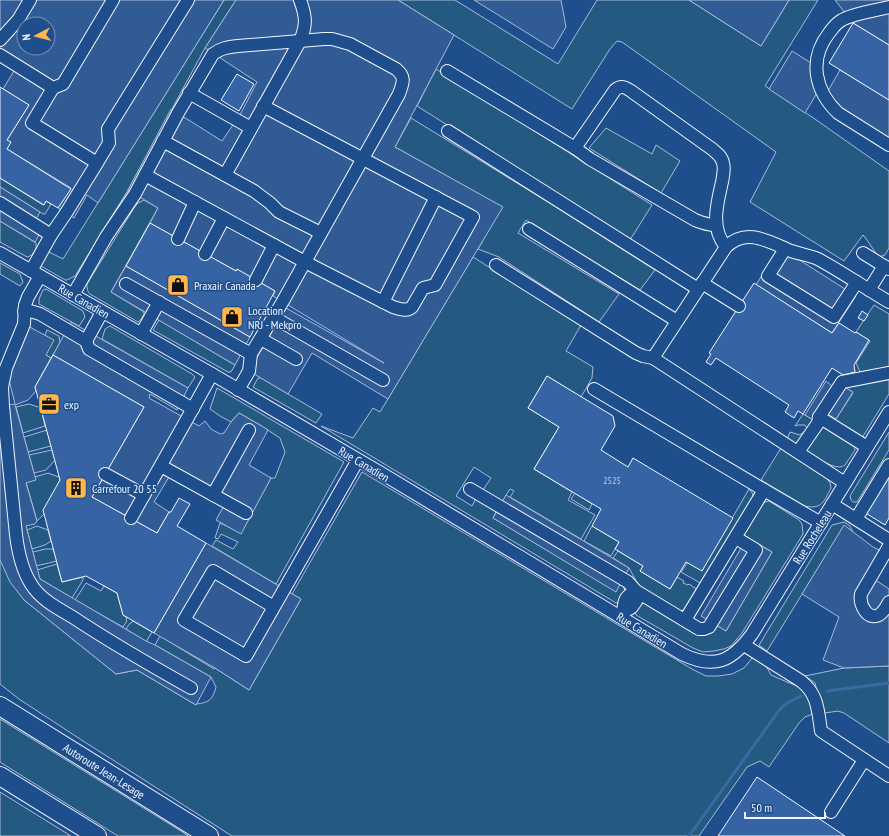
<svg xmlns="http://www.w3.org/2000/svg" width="889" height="836" viewBox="0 0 889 836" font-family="'PT Sans Narrow',sans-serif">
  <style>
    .green { fill: #245a82; stroke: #a8bbd7 }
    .parking { fill: #305b95; stroke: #a8bbd7; fill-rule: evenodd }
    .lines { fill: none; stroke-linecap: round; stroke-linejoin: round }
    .stream { stroke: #3b69a3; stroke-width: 3 }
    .building { fill: #3563a3; stroke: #f2f6ff }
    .minor-casing { stroke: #f2f6ff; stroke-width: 14 }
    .highway-casing { stroke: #f2f6ff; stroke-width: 20 }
    .minor { stroke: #1f4e8c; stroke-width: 12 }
    .highway { stroke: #1f4e8c; stroke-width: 18 }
    .labels { text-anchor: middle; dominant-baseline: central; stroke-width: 3; stroke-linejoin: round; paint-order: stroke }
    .number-label { font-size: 10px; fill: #c3d1e8 }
    .poi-label { font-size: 12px; fill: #f2f6ff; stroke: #1f4e8c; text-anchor: start }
    .street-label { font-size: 12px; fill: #f2f6ff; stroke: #1f4e8c }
  </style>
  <rect width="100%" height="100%" fill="#1f4e8c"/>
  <!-- green -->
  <g class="green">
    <path d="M224,0H236L205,48L128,190L75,276L67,280H65L41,266C43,261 45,254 49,252L63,259Z"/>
    <path d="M398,0H455L558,64L597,0H689L761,46L789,0H818L765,86L812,117L889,171V248L885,255L879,257C873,250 869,242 863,235L844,261L750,202L776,152L622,42L617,41L610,49L572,109Z"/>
    <polygon points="436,69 652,205 630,240 417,106"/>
    <polygon points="411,118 548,202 655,270 640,290 526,220 518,233 619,294 599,322 499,257 478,249 502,207 395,147"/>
    <polygon points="606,128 652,154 656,145 680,161 661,193 589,148"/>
    <polygon points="0,178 43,205 46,201 51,204 45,214 43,214 0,187"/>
    <path d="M144,200L158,208L111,292L144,312C144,315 141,320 138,322L90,294C87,291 87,288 87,284L134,208L138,203Z"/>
    <path d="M0,221L36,243C37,249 33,256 27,257L0,242Z"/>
    <polygon points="473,257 581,325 566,351 593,367 592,378 581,397 547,376 528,408 559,427 534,469 572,492 568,500 595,515 581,539 510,497 514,491 510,489 502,502 483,490 491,478 474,467 456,496 472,506 476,498 497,510 493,518 616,591 620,584 623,586 626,593 619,602 616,603 321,426 353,438 373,408 380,412"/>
    <polygon points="0,263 20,274 23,282 20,286 0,274"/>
    <polygon points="46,289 83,311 85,317 79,326 39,304 39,299 43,290"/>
    <polygon points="874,305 889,314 889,367 860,372 856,363 870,341 856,332"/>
    <polygon points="159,320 235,365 231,372 228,372 153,330"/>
    <polygon points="110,326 192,374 195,377 188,388 102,339 105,329 108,327"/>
    <polygon points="47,330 59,336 60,343 51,358 46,355 45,335"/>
    <polygon points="258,378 261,378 322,414 316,423 253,387"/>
    <polygon points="889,378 889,394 862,438 828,417 829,415 836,419 853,393 846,388 847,387"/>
    <polygon points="217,388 344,462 276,584 212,546 216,540 233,549 238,542 221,534 218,539 215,538 220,523 241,533 271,478 275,478 285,452 280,438 260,425 239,413 231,422 220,416 210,409"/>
    <polygon points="29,404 41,408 45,426 23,433 16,407"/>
    <polygon points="803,414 816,421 799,446 787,439 790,432 800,435 805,431 807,428 805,425 798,425 795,426"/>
    <path d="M820,424L854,445L855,450L845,465C843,466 842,467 839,467C830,467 812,455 804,450Z"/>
    <polygon points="47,430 51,446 28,452 24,437"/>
    <polygon points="889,432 889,450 857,502 853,502 851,500 850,496"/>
    <path d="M781,448L826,477L830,483L831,488C824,501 822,510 805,506L761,480Z"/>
    <polygon points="52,450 55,460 46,470 34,473 29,455"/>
    <path d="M362,472L692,669L706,676H718L732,674L744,668L753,657L764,662L771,675L787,682L803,688L815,713L805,717L799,723L769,767L760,761L747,767L699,836H232L80,739L19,699L0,684V553L24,600L116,674L137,670L196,705V704C209,703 213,699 216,687L211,677L155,645L160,636L214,669L215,668L249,690L301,599L292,594Z"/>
    <polygon points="48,473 59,477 60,480 44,514 37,521 26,482 35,480 35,477"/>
    <polygon points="749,489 753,494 752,499 702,584 681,572 688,562 702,570"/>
    <polygon points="575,493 592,504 589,510 571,499"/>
    <path d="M769,501L799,520L802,524L803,534L742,633L731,646L724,649L714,651L703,652L693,648L636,615L635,611L640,602L643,603L693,633C705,637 710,635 718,626L726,631L772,552L744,535L761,506L765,502Z"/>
    <polygon points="844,522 849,525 853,532 844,526 767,651 759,645 832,525"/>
    <polygon points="37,526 48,530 51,541 45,545 32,549 27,530"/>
    <polygon points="592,526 619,542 611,556 584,541"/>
    <polygon points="45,549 53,549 57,561 36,566 33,552"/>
    <polygon points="618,551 643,566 640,571 670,589 677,577 684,581 683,583 688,585 689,584 698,590 686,609 680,611 678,610 640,588 629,568 613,558"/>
    <polygon points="57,564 62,582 83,577 83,580 72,598 40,579 37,570"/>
    <polygon points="86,583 101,591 104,586 117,593 123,615 127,618 126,620 127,621 123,627 75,600"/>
    <polygon points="133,621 152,632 146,642 126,629 130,623 131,623"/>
    <polygon points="889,666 889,743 844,713 838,711 825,713 817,691 815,683 805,676 844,668"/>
    <polygon points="0,719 184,833 188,836 118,836 0,762"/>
    <polygon points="0,792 71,836 0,836"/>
  </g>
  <!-- parking -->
  <g class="parking">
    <path d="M0,0H224L98,203L87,195L74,218L58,208L71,188L7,149V140L29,105L3,89L17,66L0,55ZM24,24H48V48H24Z"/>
    <polygon points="236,0 398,0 454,35 395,147 503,207 388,399 312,353 288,394 249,371 286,308 384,363 273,296 275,291 237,270 236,271 150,223 158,208 128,190 171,109 222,141 241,113 257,82 205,48"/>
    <polygon points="474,0 561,0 566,27 553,49"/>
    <polygon points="689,0 789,0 761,46"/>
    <polygon points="835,0 889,0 889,45 853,23"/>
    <polygon points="792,51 816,66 820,88 805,113 769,89"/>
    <polygon points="840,70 889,100 889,145 825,96"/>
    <polygon points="0,187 40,212 36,219 39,235 35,242 0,221"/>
    <polygon points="779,247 856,296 832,333 756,285"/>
    <polygon points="126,266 250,337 235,365 111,292"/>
    <polygon points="71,322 188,388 177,410 150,394 149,398 199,426 205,421 211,429 220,434 224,433 231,422 239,413 260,425 268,430 249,465 271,478 241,534 216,520 226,502 172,472 154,502 169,512 157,533 92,497 144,407 53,355"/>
    <polygon points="24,324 54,340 46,355 51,358 35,387 36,391 28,400 15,405 36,480 26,483 37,521 35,524 26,526 40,579 146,641 155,645 211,677 196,705 137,670 116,674 24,600 10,582 0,560 0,406 15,404 6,368"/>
    <polygon points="826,381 833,387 846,388 853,392 836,419 829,415 823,426 805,415"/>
    <polygon points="506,495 629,568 616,592 493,518"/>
    <polygon points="844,525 873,547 885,553 871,577 889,589 889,666 844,668 823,660 839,617 802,594"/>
    <polygon points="747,538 772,552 726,631 701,616"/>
    <polygon points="206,543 301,599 249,690 215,668 154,633"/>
  </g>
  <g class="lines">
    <!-- stream -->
    <g class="stream">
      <polyline points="827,691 889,683"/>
      <polyline points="689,836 780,709 789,702 801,696"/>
    </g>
  </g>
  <!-- building -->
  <g class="building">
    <polygon points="853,23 889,45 889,100 829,63"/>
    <polygon points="237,74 254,84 239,111 221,100"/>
    <polygon points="0,87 29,105 7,140 11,142 7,149 71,189 58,208 46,201 44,205 0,178"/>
    <polygon points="150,223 236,271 237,269 275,291 250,337 126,266"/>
    <polygon points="754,283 832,333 839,323 855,333 856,332 869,340 854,365 855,372 843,375 832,368 803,414 798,411 794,418 785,412 789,405 716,358 711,365 706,362 711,354 709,353"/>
    <polygon points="862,311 868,315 864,321 858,318"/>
    <polygon points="53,355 144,407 92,497 157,533 169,512 171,512 179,498 190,504 177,526 206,543 154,633 123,615 117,593 86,576 62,582 43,510 60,480 35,387"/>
    <polygon points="547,376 613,416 615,426 601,450 628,467 633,458 733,518 702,571 686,562 670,589 640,571 643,566 615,549 619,542 592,526 601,509 534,469 559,427 528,408"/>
    <polygon points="889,471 889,518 885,525 864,512"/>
    <polygon points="757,777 845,836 718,836"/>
  </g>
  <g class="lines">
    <!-- minor casing -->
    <g class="minor-casing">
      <g id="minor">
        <path d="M889,7C877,10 851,14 842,20C836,23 833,28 829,33C808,60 815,91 838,113L889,145"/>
        <polyline points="0,40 18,20 30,0"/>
        <polyline points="0,55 53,88 32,123 97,163 66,213 51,235"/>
        <path d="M447,71L575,148L590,159L695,220C702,223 708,225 716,225"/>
        <polyline points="53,88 63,84 113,0"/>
        <polyline points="189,93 251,128"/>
        <polyline points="448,131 698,289"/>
        <polyline points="163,141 254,191 270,203 279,212 321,233"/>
        <path d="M575,148L615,90C621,85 625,87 631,91L712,149C717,153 722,157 723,163C725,169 723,176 722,182C717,204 710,228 726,247"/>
        <polyline points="97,163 109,143 108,129 188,0"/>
        <path d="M145,175L305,262L393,307C400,309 407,312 412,307L423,288L435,285L473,217L263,106"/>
        <path d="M225,175L300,41C307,25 306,16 300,0"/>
        <polyline points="0,203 51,235 31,271"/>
        <polyline points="529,229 677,321"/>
        <polyline points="178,239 195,202"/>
        <polyline points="785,249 768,276 834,317 857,282"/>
        <path d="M0,253L212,374L381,473L682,654C715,670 732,661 752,634L889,412"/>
        <polyline points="863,253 884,266"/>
        <polyline points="205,254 224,218"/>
        <polyline points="496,265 636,353 643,356 653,358 845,483"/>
        <path d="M40,276L28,297L25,305L24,324L6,368L2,387L3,406L16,535C18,551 22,570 31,584C40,599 57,608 71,616C110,642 150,665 191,688"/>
        <polyline points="256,280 274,245"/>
        <polyline points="702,283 739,306"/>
        <polyline points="126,284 251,354"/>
        <polyline points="869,290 884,266 889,269"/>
        <path d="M73,295L106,237L135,194L178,113L213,54C221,48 228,47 238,46L324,39H332L350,44L396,69C406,77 403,83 399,94L283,301L251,354L249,371L238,390"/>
        <polyline points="383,302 436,197"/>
        <polyline points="24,311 30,311 40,314 86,341 102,312"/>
        <polyline points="273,317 383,380"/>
        <polyline points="141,334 159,302"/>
        <polyline points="261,339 296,359"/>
        <polyline points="86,341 89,349 193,409"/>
        <path d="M653,358L726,247C747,227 769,242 791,251C800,254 809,255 818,259C842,272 865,288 889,302"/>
        <polyline points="594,389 764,490"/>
        <polyline points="867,447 819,417 842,382 889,373"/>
        <polyline points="798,452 818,423 819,417"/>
        <polyline points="161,466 246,513"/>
        <polyline points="105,474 144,495"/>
        <polyline points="470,489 623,579 628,582 636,591 699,629 704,629 709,627 756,550 736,538"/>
        <polyline points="213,495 249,430"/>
        <polyline points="832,504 889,540"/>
        <polyline points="131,518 187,419 212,374"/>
        <polyline points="856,519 889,465"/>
        <path d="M889,546L861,594C859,604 867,621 879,615C884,612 886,607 889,602"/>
        <polyline points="274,607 213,571 184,620 246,656 358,460"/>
        <path d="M620,616C625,610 627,611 632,607C634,605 636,601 638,598L636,591C625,596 624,600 623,612"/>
        <polyline points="685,620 764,490 821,523"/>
        <path d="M744,645L801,681C818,694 818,711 821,731L889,776"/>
        <polyline points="831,812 864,760"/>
      </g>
    </g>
    <!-- highway casing -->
    <g class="highway-casing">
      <g id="highway">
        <polyline points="0,706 209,836"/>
        <polyline points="0,776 97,836"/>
      </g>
    </g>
    <!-- minor -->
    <use href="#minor" class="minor"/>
    <!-- highway -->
    <use href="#highway" class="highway"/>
  </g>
  <!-- icons -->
  <defs>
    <g id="shop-square" transform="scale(1.15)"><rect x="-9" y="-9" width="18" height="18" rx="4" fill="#ffb74d" stroke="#1f4e8c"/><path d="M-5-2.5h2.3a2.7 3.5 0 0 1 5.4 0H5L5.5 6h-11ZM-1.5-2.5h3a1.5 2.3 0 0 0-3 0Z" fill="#111"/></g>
    <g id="office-square" transform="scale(1.15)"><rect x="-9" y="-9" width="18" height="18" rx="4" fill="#ffb74d" stroke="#1f4e8c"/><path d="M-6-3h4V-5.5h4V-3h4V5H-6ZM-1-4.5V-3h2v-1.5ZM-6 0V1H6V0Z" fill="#111"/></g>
    <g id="building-square" transform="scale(1.15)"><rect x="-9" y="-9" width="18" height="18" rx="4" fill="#ffb74d" stroke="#1f4e8c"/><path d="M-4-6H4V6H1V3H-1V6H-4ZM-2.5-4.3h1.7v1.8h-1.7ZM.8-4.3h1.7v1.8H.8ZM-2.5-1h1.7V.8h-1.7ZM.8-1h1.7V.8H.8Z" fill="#111"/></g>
  </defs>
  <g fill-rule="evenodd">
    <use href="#shop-square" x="178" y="285"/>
    <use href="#shop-square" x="232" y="317"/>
    <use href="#office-square" x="49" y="404"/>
    <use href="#building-square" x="76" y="488"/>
  </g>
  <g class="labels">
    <!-- number labels -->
    <g class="number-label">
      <text x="612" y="480">2525</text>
    </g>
    <!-- poi labels -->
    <g class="poi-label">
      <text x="194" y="285">Praxair Canada</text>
      <text x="248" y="310">Location<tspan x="248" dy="14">NRJ - Mekpro</tspan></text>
      <text x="64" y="404">exp</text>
      <text x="92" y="488">Carrefour 20 55</text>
    </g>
    <!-- street labels -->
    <g class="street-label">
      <text transform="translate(84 301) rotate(30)">Rue Canadien</text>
      <text transform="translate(364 464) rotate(31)">Rue Canadien</text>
      <text transform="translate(812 537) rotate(-58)">Rue Rocheleau</text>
      <text transform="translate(642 630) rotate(31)">Rue Canadien</text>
      <text transform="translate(104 771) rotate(32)">Autoroute Jean-Lesage</text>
    </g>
  </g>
  <!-- north arrow -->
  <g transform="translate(36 36) rotate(263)"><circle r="19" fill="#1f4e8c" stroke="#7391ba"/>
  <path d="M0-3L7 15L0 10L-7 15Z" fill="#ffb74d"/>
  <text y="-6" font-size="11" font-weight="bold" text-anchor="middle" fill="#f2f6ff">N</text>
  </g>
  <!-- scale -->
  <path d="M745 812v6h80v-6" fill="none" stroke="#f2f6ff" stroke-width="2"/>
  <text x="751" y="812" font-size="12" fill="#f2f6ff" stroke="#1f4e8c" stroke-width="3" paint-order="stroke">50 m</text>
</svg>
